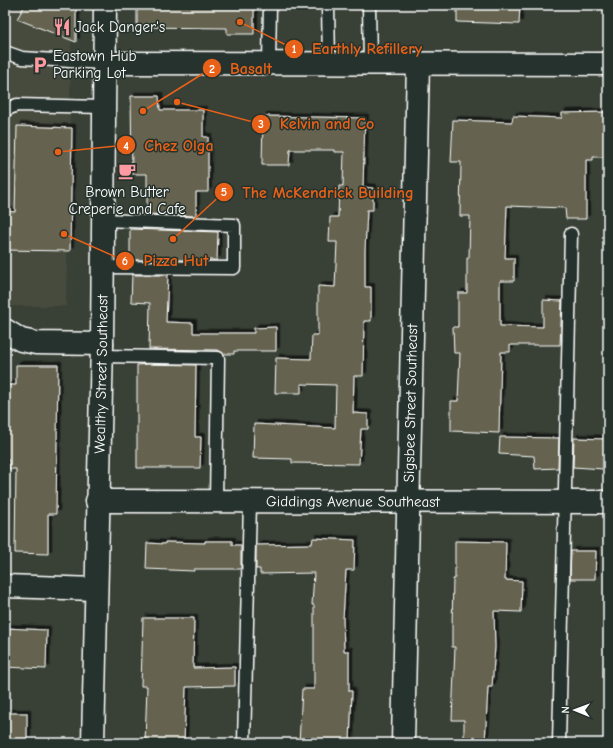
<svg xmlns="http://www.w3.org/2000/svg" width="613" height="748" viewBox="0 0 613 748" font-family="'Comic Neue',sans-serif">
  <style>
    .built { fill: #464b3e }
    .building { fill: #65634f; stroke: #fff; filter: url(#shadow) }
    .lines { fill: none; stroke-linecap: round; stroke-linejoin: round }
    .lane-casing { stroke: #fff; stroke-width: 15 }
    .street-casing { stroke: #fff; stroke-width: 25 }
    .secondary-casing { stroke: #fff; stroke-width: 25 }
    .lane { stroke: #26332d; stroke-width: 12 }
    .street { stroke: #26332d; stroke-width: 22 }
    .secondary { stroke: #26332d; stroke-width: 22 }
    .labels { text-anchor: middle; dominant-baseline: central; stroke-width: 3; stroke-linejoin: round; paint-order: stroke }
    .poi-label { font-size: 15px; fill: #fff; stroke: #26332d; text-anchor: start }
    .street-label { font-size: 15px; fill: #fff; stroke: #26332d }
    .leader { fill: none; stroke: #e96118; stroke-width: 1.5 }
    .callout-dot { fill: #e96118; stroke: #26332d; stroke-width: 1.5 }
    .mark-label { font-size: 12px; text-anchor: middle; font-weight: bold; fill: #fff }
    .callout-label { font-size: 16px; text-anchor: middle; font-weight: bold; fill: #e96118; stroke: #26332d; stroke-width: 3; stroke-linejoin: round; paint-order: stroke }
  </style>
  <defs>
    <filter id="shadow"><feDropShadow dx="3.5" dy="-3.5" stdDeviation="0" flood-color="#0009"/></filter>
  </defs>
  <rect width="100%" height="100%" fill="#394137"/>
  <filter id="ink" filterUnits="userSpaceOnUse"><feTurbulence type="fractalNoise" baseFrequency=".025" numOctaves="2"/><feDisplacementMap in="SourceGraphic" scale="8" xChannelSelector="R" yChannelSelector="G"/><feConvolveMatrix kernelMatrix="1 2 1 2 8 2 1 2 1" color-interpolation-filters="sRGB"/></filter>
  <g filter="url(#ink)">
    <!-- built -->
    <polygon class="built" points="5,5 72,5 66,306 5,306"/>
    <!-- building -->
    <g class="building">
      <polygon points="25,5 76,5 76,42 17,19"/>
      <polygon points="137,5 254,5 254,34 227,34 227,28 137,27"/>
      <polygon points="457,5 520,5 519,24 457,22"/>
      <polygon points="131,96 159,96 160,110 203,110 203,137 208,137 208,192 196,192 196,216 147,214 147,174 132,174"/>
      <polygon points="608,112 608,157 593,157 593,160 586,160 586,219 566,219 565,208 507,206 505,258 514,258 514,281 500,281 500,326 543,327 543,300 562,301 560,345 510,345 510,352 501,352 499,433 451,431 451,401 458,401 460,353 454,353 453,327 458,327 458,293 467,293 467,258 469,258 470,216 460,216 461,162 451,162 453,120 512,122 513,116 562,118 562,113"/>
      <polygon points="263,116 365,118 363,187 373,188 373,210 367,210 365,250 365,287 371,287 371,321 364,321 363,376 354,376 353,413 368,414 368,429 361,429 359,464 292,463 292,459 253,458 254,424 335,428 336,385 301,384 301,393 275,393 276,358 311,359 312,335 318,335 318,286 335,287 337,242 329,242 330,217 338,217 339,186 343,186 344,152 334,152 334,150 290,150 289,165 262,165"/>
      <polygon points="17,126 72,128 70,251 5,250 5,211 15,212"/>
      <polygon points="130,229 218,232 217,260 133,260 133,258 130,258"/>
      <polygon points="132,275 168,275 166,322 193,323 193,333 254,333 254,328 276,327 276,351 234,351 234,354 224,354 218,350 149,349 150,303 131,302"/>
      <polygon points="148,364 196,365 195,437 201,437 200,468 137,468 137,365"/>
      <polygon points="16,365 58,365 56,514 48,514 48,554 15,553 16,469 9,469 9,460 5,460 5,385 16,385"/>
      <polygon points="500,437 559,438 558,468 535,469 534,456 499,454"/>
      <polygon points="574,438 607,439 604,469 573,467"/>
      <polygon points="313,538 355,540 354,570 346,570 343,619 344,651 349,651 349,691 352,691 350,743 299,743 302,689 314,689 314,605 312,605 314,573 260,574 260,569 256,569 256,545 312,544"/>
      <polygon points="205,541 232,541 232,545 241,545 241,569 194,569 194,571 146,569 147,543 165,544 165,542 205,543"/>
      <polygon points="455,541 506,542 505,580 522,581 521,612 494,611 495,647 492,687 488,687 485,743 464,743 464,720 452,720 455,647 452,647 452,626 453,579 455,579"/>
      <polygon points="571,551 596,551 595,579 570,579"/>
      <polygon points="143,618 194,618 193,668 235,667 235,686 186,687 184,743 145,743 147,686 141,686"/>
      <polygon points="5,628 47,630 46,669 5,667"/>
      <rect x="5" y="713" width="22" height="29"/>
    </g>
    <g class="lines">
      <!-- lane casing -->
      <g class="lane-casing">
        <g id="lane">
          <polyline points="328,5 329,63"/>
          <polyline points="369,5 370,63"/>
          <polyline points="5,52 22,58 103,63"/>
          <polyline points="269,63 270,5"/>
          <polyline points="5,110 17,105 103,107"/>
          <polyline points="103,267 234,268 234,225 103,220"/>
          <polyline points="102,356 218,358 216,502"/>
          <polyline points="244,743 250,502"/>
          <polyline points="559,743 571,234"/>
        </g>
      </g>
      <!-- street casing -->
      <g class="street-casing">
        <g id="street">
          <polyline points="103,63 608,64"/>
          <polyline points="5,330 21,340 36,343 102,344"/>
          <path id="s1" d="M97,501L608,502"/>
          <polyline points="5,586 96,589"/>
          <path id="s2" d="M403,743L418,63"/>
        </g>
      </g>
      <!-- secondary casing -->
      <g class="secondary-casing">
        <g id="secondary">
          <path id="s3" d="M93,743L102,344L105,5"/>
        </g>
      </g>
      <!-- lane -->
      <use href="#lane" class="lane"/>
      <!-- street -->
      <use href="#street" class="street"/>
      <!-- secondary -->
      <use href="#secondary" class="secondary"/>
    </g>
  </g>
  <!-- icons -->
  <defs>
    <g id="restaurant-bare" transform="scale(1.38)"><path d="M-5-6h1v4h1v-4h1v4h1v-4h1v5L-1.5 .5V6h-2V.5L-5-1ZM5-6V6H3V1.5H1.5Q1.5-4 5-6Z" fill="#ff9aa2" stroke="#26332d" stroke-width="2.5" paint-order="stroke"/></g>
    <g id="parking-bare" transform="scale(1.38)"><path d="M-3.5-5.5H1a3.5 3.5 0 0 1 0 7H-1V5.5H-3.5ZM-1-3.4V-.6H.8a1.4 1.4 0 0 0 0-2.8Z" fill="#ff9aa2" stroke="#26332d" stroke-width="2.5" paint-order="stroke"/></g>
    <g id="cafe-bare" transform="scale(1.38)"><path d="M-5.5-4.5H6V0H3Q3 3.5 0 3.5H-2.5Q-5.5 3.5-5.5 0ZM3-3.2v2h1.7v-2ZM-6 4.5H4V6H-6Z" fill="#ff9aa2" stroke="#26332d" stroke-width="2.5" paint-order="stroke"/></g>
  </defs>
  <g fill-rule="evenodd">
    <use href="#restaurant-bare" x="62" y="27"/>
    <use href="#parking-bare" x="40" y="65"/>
    <use href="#cafe-bare" x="127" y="171"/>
  </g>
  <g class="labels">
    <!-- poi labels -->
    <g class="poi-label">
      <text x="75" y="27">Jack Danger's</text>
      <text x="53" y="56">Eastown Hub<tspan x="53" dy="17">Parking Lot</tspan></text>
      <text x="127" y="192" text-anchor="middle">Brown Butter<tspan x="127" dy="17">Creperie and Cafe</tspan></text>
    </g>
    <!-- street labels -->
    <g class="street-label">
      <text stroke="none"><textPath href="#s3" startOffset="369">Wealthy Street Southeast</textPath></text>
      <text stroke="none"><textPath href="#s2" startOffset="340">Sigsbee Street Southeast</textPath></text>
      <text stroke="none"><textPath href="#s1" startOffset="256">Giddings Avenue Southeast</textPath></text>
    </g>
  </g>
  <!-- callouts -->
  <path class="leader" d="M240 22L294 49M143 111L212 68M177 102L261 124M58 152L126 145M173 239L224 192M64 234L125 261"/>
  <g class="callout-dot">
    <circle cx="240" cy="22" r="4"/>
    <circle cx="143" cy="111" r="4"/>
    <circle cx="177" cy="102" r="4"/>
    <circle cx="58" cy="152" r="4"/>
    <circle cx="173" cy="239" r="4"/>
    <circle cx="64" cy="234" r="4"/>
    <circle cx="294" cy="49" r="10"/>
    <circle cx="212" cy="68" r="10"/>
    <circle cx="261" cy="124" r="10"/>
    <circle cx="126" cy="145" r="10"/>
    <circle cx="224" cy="192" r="10"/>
    <circle cx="125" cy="261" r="10"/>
  </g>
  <g class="mark-label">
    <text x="294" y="53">1</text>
    <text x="212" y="73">2</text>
    <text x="261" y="128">3</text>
    <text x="126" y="150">4</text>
    <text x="224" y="196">5</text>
    <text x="125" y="265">6</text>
  </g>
  <g class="callout-label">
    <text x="367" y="54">Earthly Refillery</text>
    <text x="251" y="74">Basalt</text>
    <text x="327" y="129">Kelvin and Co</text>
    <text x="179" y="151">Chez Olga</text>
    <text x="328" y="198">The McKendrick Building</text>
    <text x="176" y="266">Pizza Hut</text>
  </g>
  <!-- margin -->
  <rect width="613" height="748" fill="none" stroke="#26332d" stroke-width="20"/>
  <rect x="10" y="10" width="593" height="728" fill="none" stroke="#fff" stroke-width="1.5" filter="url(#ink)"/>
  <!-- north arrow -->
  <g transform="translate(575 710) rotate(271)" stroke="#26332d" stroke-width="3" paint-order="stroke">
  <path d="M0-3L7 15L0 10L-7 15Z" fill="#ffffff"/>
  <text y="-6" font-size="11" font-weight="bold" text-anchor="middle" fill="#ffffff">N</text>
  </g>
</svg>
